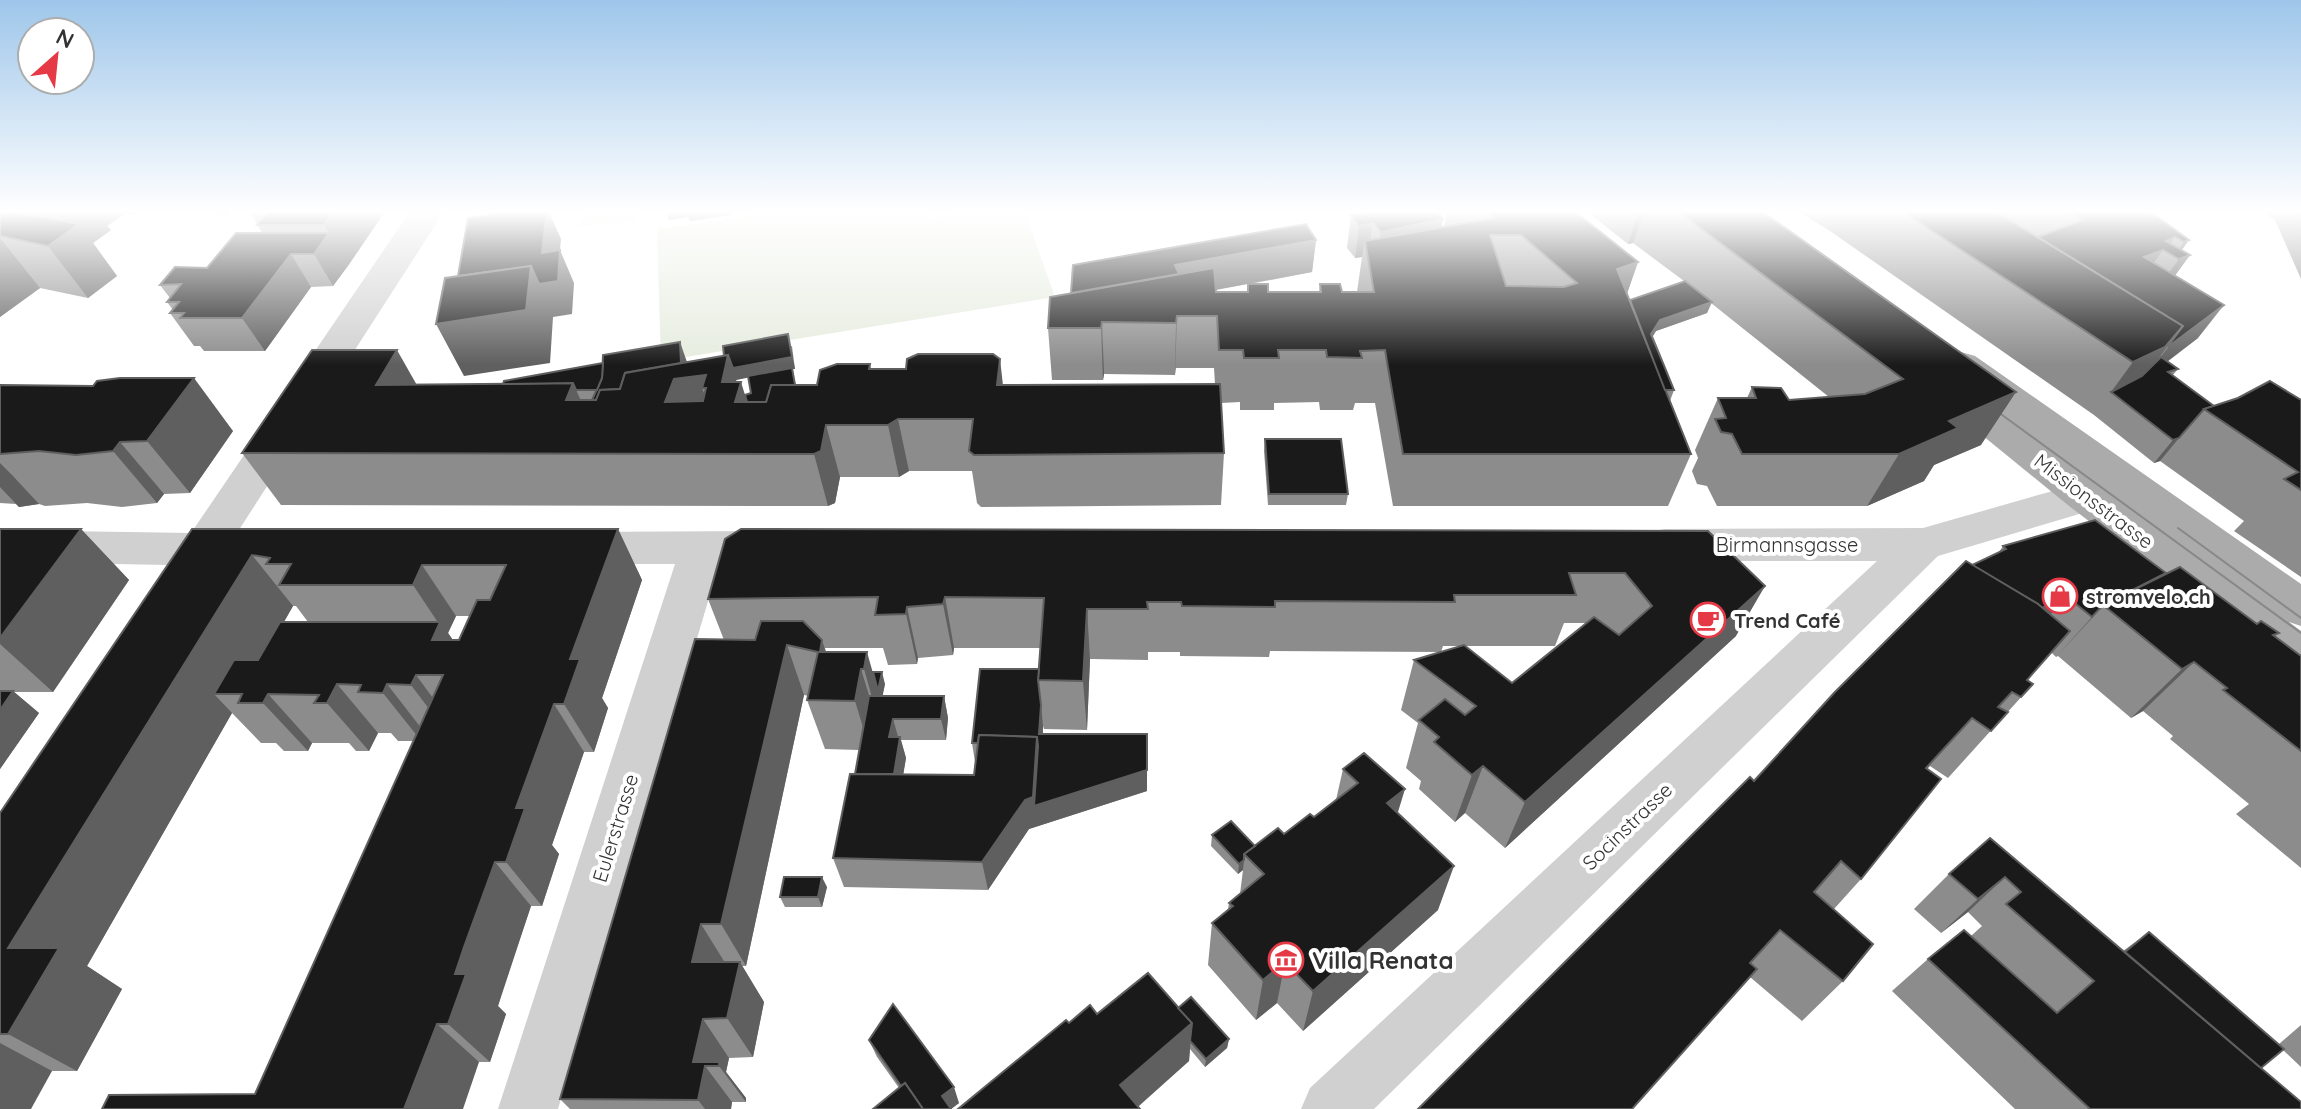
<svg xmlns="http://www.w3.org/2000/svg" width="2301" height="1109" viewBox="0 0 2301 1109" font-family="Quicksand,sans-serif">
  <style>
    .green { fill: #e6ecdf }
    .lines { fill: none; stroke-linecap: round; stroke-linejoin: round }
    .minor { fill: #d0d0d0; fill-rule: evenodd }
    .major { fill: #ababab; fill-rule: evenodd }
    .tram { stroke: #888; stroke-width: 2 }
    .wall { fill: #8c8c8c; fill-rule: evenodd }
    .shaded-wall { fill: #5f5f5f }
    .building { fill: #1a1a1a; stroke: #5f5f5f; stroke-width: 2; fill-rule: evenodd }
    .labels { text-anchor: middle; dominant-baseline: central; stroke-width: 8; stroke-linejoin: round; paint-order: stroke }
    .street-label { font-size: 20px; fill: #333; stroke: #fff }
    .poi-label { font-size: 20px; font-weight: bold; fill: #333; stroke: #fff; text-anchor: start }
    .near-poi-label { font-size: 24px; font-weight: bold; fill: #333; stroke: #fff; text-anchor: start }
  </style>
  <rect width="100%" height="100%" fill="#fff"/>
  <!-- green -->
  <g class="green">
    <polygon points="589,210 638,210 636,221 579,226"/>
    <polygon points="793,210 927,210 930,218 986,210 1024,210 1055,297 661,361 657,229"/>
  </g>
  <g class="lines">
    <!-- minor -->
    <g class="minor">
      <path d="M411,210H445L237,533L255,538L261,550L255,562L239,567L216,566C204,584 195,586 175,580L170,565L0,562V530L191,533Z"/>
      <polygon points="2121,466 2136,470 2142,481 2136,492 2076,515 1938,556 1374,1109 1301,1109 1310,1088 1877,561 1664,561 1649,557 1642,545 1649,533 1664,529 1923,528 2049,492"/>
      <polygon points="783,531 798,535 805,547 798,559 783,563 719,564 558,1109 498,1109 675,564 568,564 553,560 546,548 553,536 568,532"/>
    </g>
    <!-- major -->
    <polygon class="major" points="1961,352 1975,356 2301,584 2301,626 2289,622 2301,631 2301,675 2284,669 2069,506 1966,422 1960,412 1966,402 1982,399 1947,374 1942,365 1947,356"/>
    <!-- tram -->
    <g class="tram">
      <polyline points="1983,401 2301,633"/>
      <polyline points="2178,528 2301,618"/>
    </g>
  </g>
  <!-- wall -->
  <g class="wall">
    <polygon points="0,210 140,210 133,215 126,213 107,226 111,230 93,243 117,276 88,298 40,288 0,317"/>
    <polygon points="212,210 233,210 226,215 213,212"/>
    <polygon points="249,210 386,210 333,286 311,287 265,351 204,351 200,346 194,346 170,313 173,310 167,302 170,298 160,285 207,268 262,233"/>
    <path d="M1448,210H1573L1638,262L1627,293L1630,300L1684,281L1633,243L1628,244L1585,210H1760L1981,445L1934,465L1924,481L1867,506H1717L1707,486L1697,484L1692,471L1698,458L1695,450L1718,398H1747L1752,387L1789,400L1829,397L1711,303L1707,313L1656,331L1652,337L1674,390L1670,401L1691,454L1668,506H1393L1375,403H1355L1353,410H1320L1319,402L1274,403V410H1240V402L1221,403L1224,453L1221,505L981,507L977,503L972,471H909L899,477H840L835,503L828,506L281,505L242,453L417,385L503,384L687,362L792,346L795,369H792L796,385H817L870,364L871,369L1003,385L1215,384L1214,368H1176L1175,375L1104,374L1103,380H1052L1048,328L1071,293L1316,240L1312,272L1250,284L1268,292H1319L1320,284L1342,292H1357L1362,257L1355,258L1347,248L1351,215L1443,219L1441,227L1444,226ZM1248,284L1247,292H1216V290ZM748,377L751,393L745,395L736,380Z"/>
    <polygon points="1796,210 1993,210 1999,213 2001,210 2148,210 2189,240 2182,250 2190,255 2175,275 2198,338 2167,362 2178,369 2172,376 2214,406 2301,400 2301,577 2234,531 2244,521 2160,461 2154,463 2094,415 1830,231"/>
    <polygon points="2262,210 2301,210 2301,279 2275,220 2261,211"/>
    <polygon points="0,385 233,431 190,493 164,494 157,503 122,507 87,503 45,506 39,504 19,507 16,504 0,503"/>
    <polygon points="1265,439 1348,494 1346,505 1268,505 1264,451"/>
    <polygon points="0,529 81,529 129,580 53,692 14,692 39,713 0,769"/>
    <path d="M192,529H618L642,580L602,698L608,708L594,752H584L552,845L559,854L542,906H531L503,988L498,1006L506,1014L490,1062H479L255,1094L414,741H398L391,733H378L369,751H356L349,743H312L308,751H284L276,743H261L232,713L87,966L122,989L77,1071H52L0,1109V813ZM293,606H296L308,622H284ZM456,616H470L459,640H453L448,633Z"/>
    <path d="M1708,531L1736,636L1505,848L1465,813L1455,822L1419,789L1421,781L1406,768L1418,723L1401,710L1414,660L1440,652L1270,651L1269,657L1180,656V652H1148V660L1090,659L1087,730L1044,729L1043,726V734L1147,791L1029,829L988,890L844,887L833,858L855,774L859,750L825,749L807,700L809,696L804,695L746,966H742L764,1002L753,1057L729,1058L726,1072L746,1098V1102H732L731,1109H570L560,1099L724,640L708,599ZM1564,623H1586L1512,683L1465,646H1555ZM1443,646H1461L1441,652ZM825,648H883L888,665L917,664L918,658L953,655L954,648H1040L1039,669L972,743L975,762L974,775L903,774L906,758L901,740H946L948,718L944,696H882L885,684L873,672L826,652Z"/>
    <polygon points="2003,546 2166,573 2257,624 2279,633 2275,637 2301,656 2301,868 2236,814 2249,804 2170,739 2173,736 2143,711 2131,718 2058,656 2056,657 2051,652 2027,680 2033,684 1948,778 1930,766 1927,769 1861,879 1834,909 1843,981 1802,1021 1750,977 1754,781 1972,565 1999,552"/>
    <polygon points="1343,769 1398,813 1438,910 1303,1031 1277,1003 1256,1020 1208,965 1212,923 1228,909 1229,903 1240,894 1243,870 1238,874 1211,846 1212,835 1255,846 1284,834 1314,817 1336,800"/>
    <polygon points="1990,838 2123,951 2149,932 2279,1044 2301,1025 2301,1067 2283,1050 2261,1068 2301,1109 2015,1109 1892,991 1928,959 1971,936 1982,926 1968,912 1941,933 1914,909 1949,874"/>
    <polygon points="827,887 822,907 785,907 780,897"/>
    <polygon points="1178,1008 1229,1039 1227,1048 1205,1067 1190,1049 1189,1061 1138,1107 1069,1023 1097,1014"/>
    <polygon points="869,1040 959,1103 951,1109 899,1088 877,1057"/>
  </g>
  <!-- shaded-wall -->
  <g class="shaded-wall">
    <polygon points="17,210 49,210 66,233 71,230 55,210 123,210 126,213 107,226 111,230 93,243 117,276 88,298 48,246 14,212"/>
    <polygon points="130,210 140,210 133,215"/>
    <polygon points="223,210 233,210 226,215"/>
    <polygon points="335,210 386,210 348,266 324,225"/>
    <polygon points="547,210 548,210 561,239 557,281 560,250 574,283 572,314 553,317 550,363 464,376 436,324 531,266 542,253"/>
    <polygon points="666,210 731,210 732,215 690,221 688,217 669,220"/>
    <polygon points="1639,210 1645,210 1633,243 1628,244"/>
    <polygon points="1443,219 1436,251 1375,265 1381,232"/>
    <polygon points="1373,223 1368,255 1365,241 1362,257 1355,258 1359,226"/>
    <polygon points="329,233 348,266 333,286 314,254"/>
    <polygon points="2175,237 2165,251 2163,250 2140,282 2144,257 2166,241"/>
    <polygon points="0,238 40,288 0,317"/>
    <polygon points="1316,240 1312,272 1187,295 1177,316 1175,375 1176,323 1102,322 1104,374 1103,380 1101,328 1070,328 1175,265"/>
    <polygon points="2189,240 2176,257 2174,256 2184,242"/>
    <polygon points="291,254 311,287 265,351 242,318"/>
    <polygon points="2190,255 2166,288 2155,292 2179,259"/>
    <polygon points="1638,262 1620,314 1617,269"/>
    <polygon points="1712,302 1707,313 1656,331 1647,346 1651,334 1660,320"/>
    <polygon points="2224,305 2198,338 2144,379 2169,346"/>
    <polygon points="2183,326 2143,379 2111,392 2133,362"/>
    <polygon points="788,334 795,369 792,369 799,397 792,369 736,380 739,388 741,382 757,434 722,382 728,355"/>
    <polygon points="680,342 688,365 689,377 706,375 724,427 720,428 706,388 702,388 717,428 693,432 685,454 673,421 596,435 591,452 566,400 573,383 586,412 667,397 674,379 682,378"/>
    <polygon points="397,350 427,403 376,385"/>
    <polygon points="1000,359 1006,412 997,385"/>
    <polygon points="194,378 233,431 190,493 147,441"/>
    <polygon points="2016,392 1981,445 1934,465 1924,481 1867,506 1899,454 1949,421"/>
    <polygon points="898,419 909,471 899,477 888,425"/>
    <polygon points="826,425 840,477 835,503 828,506 814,454"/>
    <polygon points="2179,438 2160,461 2154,463 2173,440"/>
    <polygon points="120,442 164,494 157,503 113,451"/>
    <polygon points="0,463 12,475 39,504 19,507 0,487"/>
    <polygon points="81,529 129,580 53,692 0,644 0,638"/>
    <polygon points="618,529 642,580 602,698 608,708 594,752 564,704 570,659"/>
    <polygon points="252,555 293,606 242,695 214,694 232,713 87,966 122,989 77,1071 8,1034 8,948"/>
    <polygon points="422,565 456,616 448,633 475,672 432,640 439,624 413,585"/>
    <polygon points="1765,586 1736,636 1505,848 1525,802"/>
    <polygon points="2066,596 2032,636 2029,615"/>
    <polygon points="945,597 954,648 953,655 943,604"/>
    <polygon points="907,607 918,658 917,664 906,614"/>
    <polygon points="1087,609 1090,659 1087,730 1083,681"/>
    <polygon points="2092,617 2093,617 2056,657"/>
    <polygon points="822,640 838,690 820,652"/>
    <polygon points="787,645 804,695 746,966 721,924"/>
    <polygon points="867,652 878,691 882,672 885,684 878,719 864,669"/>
    <polygon points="2194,662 2143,711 2131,718 2182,669"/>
    <polygon points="861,669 876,718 870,750 855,701"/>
    <polygon points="416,675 452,724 448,734 411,685"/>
    <polygon points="337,684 378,733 369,751 327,703"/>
    <polygon points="387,684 425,733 422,742 383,693"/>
    <polygon points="13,691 39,713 0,769 0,710"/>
    <polygon points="268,694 312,743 308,751 263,703"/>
    <polygon points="944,696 948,718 946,740 941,719"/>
    <polygon points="554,704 584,752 552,845 559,854 542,906 506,862 516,808"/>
    <polygon points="1041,705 1043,726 1042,755 1039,734"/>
    <polygon points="893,719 899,740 889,737"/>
    <polygon points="900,737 906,758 900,795 894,774"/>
    <polygon points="1037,737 1147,770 1147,791 1029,829 988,890 982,862"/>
    <polygon points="1483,766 1465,813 1455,822 1472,775"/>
    <polygon points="1405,789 1391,835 1387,803"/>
    <polygon points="1244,860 1243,870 1238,874 1239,864"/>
    <polygon points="495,862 531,906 498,1006 506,1014 490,1062 448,1024 455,974"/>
    <polygon points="1454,866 1438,910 1303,1031 1313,991"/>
    <polygon points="822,877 827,887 822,907 818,897"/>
    <polygon points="2005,877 1968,912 1941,933 1978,899"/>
    <polygon points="701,924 727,966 692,962"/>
    <polygon points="740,962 764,1002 753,1057 727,1018"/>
    <polygon points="1285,962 1277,1003 1256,1020 1263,980"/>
    <polygon points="703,1019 729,1058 726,1072 746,1098 746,1102 719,1066 705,1066 732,1102 731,1109 705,1109 698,1100 693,1062"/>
    <polygon points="1192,1023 1189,1061 1135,1109 1120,1085"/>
    <polygon points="437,1024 479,1062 463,1109 404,1109"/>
    <polygon points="1229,1039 1227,1048 1205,1067 1206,1059"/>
    <polygon points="0,1043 52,1071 31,1109 0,1109"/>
    <polygon points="954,1087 959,1103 951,1109 942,1096"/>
  </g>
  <!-- building -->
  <g class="building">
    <polygon points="0,210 17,210 14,212 79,224 48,246 0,236"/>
    <polygon points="270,210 335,210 324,225 257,225"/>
    <polygon points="489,210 547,210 542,253 560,250 558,281 539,284 531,266 458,276 468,218 488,215"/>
    <polygon points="1378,210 1435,210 1443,219 1381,232 1373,223 1359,226 1351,215"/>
    <path d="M1485,210H1573L1638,262L1617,269L1691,454H1403L1385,350L1360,351L1362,358L1327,357L1326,350H1278L1279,358H1244L1243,350H1219L1217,316H1177L1176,323L1102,322L1101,328H1048L1050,297L1214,268L1216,292H1248V284H1268V292H1321L1320,284H1340L1342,292H1374L1365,241L1493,218ZM1490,235H1521L1577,283L1564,287L1506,286Z"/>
    <polygon points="1676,210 1760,210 2016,392 1949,421 1958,428 1899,454 1742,454 1732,434 1721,432 1715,419 1726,418 1718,398 1756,398 1752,387 1781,388 1789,400 1865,394 1903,379"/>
    <polygon points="1900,210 1993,210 2183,326 2165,347 2133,362"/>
    <polygon points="2064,210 2148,210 2189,240 2184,242 2175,237 2166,241 2190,255 2179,259 2163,250 2144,257 2224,305 2169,346 2168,346 2183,326 2038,237 2083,220"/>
    <polygon points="1306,224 1316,240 1175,265 1179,274 1071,293 1073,265"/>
    <polygon points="236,233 329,233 314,254 291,254 242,318 180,318 184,313 170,313 179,302 167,302 181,284 160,285 175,267 207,268"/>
    <polygon points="531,266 526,310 436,324 445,278"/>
    <polygon points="1685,281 1712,302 1660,320 1651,334 1674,390 1665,390 1630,300"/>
    <polygon points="788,334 792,357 733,368 728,355 724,356 723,346"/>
    <polygon points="680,342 681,363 625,373 620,389 600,390 596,400 592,400 602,378 603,355"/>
    <path d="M312,350H397L376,385L573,383L566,400H596L600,390L620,389L625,373L728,355L722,382H741L735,402H766L771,385H817L820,370L837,364H870L869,369H906L907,359L918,354H993L1000,359L997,385L1220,384L1224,453L974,455L969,451L973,419H898L888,425H826L821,451L814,454L242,453ZM706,375L702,388H706L703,401L665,402L674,379Z"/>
    <polygon points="2161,357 2178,369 2168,372 2214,406 2204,409 2179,438 2173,440 2111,392 2142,376"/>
    <polygon points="603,363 602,378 597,390 576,390 573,383 503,384 504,381"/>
    <polygon points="792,368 795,385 771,385 766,402 747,402 745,395 751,393 748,376"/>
    <polygon points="120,378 194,378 147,441 120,442 113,451 76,455 39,451 0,454 0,385 93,386 97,381"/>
    <polygon points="2270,381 2301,400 2301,490 2284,479 2298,472 2204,409 2238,398"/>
    <polygon points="1265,439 1341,439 1348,494 1269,494"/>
    <polygon points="2095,520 2166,573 2103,605 2092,617 2066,596 2042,608 2038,604 1972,565 2006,549 2003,546"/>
    <polygon points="0,529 81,529 0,638"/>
    <polygon points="192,529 618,529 570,659 580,659 564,704 554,704 516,808 525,808 506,862 495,862 464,947 455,974 466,974 448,1024 437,1024 404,1109 102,1109 109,1095 255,1094 443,675 416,675 411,685 387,684 383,693 358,692 361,685 337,684 327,703 314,703 319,695 268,694 263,703 238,703 242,694 214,694 234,660 258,660 280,622 440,622 432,640 459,640 477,600 490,600 506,565 422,565 413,585 279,585 291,564 266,564 270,558 252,555 8,948 59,948 8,1034 0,1034 0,813"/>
    <polygon points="741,529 1708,531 1765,586 1525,802 1483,766 1472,775 1434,742 1439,737 1419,720 1445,699 1465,715 1476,706 1414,660 1464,645 1512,683 1594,617 1619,635 1652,606 1625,573 1569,573 1576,595 1454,595 1455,602 1275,601 1275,607 1182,606 1181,602 1147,602 1148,609 1087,609 1083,681 1038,680 1044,598 945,597 943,604 907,607 906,614 875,615 878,597 708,599 725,539"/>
    <polygon points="1966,561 2038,604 2070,631 2027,680 2033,684 2021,697 2012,692 1998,707 2008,712 1991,731 1972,718 1926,768 1941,779 1861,879 1841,861 1814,892 1873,944 1843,981 1780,930 1750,963 1757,969 1632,1109 1418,1109 1750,777 1754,781 1834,693"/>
    <polygon points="2180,567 2257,624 2261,621 2279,633 2273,635 2301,656 2301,751 2223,690 2227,688 2194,662 2182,669 2103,605"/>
    <polygon points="761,621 803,621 822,640 820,652 867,652 864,669 861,669 855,701 807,700 818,652 787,645 721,924 701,924 692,962 740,962 727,1018 703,1019 693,1062 719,1062 719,1066 705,1066 698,1100 560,1099 695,639 755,640"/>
    <polygon points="980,669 1039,669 1038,680 1041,705 1039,734 1147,734 1147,770 1034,806 1038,746 1037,737 979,735 978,743 972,743"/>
    <polygon points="873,672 882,672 878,691"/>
    <polygon points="0,691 13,691 0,710"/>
    <polygon points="869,696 944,696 941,719 893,719 889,737 900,737 894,774 855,774"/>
    <polygon points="979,735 1037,737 1033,797 1025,800 982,862 833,858 850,774 974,775"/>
    <polygon points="1364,753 1405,789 1387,803 1454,866 1313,991 1285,962 1263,980 1212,923 1233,906 1229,903 1264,874 1244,854 1278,828 1284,834 1310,814 1314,817 1358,783 1343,769"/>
    <polygon points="1231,821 1255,846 1244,854 1244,860 1239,864 1212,835"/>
    <polygon points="1990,838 2301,1102 2301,1109 2090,1109 1928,959 1964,930 2057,1013 2094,981 2006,904 2021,892 2005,877 1978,899 1949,874"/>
    <polygon points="784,877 822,877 818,897 780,897"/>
    <polygon points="2149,932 2284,1049 2261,1068 2125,952"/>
    <polygon points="1148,973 1192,1023 1120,1085 1140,1109 958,1109 1066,1020 1069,1023 1090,1005 1097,1014"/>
    <polygon points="1191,997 1229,1039 1206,1059 1190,1041 1192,1023 1178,1008"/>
    <polygon points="893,1004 954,1087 942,1096 951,1109 923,1109 905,1083 901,1086 869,1040"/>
    <polygon points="905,1083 923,1109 873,1109"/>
  </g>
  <!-- sky -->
  <linearGradient id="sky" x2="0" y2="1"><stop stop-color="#9ec6ea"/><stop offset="0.58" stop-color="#fff"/><stop offset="1" stop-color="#fff" stop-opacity="0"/></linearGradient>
  <rect width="2301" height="365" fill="url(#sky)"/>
  <!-- icons -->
  <defs>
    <g id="shop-ring" transform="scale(1.8)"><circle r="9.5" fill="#fff" stroke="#e63946" stroke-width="1.5"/><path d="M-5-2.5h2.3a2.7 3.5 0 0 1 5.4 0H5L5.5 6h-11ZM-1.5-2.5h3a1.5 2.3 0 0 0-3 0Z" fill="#e63946"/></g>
    <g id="cafe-ring" transform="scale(1.8)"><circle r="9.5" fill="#fff" stroke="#e63946" stroke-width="1.5"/><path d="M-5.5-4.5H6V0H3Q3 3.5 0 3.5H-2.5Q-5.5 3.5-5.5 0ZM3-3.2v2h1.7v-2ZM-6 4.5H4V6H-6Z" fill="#e63946"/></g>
    <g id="museum-ring" transform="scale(1.8)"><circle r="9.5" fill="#fff" stroke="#e63946" stroke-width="1.5"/><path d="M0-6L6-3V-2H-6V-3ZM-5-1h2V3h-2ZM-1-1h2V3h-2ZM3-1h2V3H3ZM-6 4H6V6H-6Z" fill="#e63946"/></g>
  </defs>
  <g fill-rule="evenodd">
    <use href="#shop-ring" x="2060" y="596"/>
    <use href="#cafe-ring" x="1708" y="620"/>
    <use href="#museum-ring" x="1286" y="960"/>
  </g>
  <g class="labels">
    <!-- street labels -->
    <g class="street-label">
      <text transform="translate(2094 501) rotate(37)">Missionsstrasse</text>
      <text x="1787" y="544">Birmannsgasse</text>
      <text transform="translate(1627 826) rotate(-44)">Socinstrasse</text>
      <text transform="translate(615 828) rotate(-73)">Eulerstrasse</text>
    </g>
    <!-- poi labels -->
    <g class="poi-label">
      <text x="2086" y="596">stromvelo.ch</text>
      <text x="1734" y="620">Trend Café</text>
    </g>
    <!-- near-poi labels -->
    <g class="near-poi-label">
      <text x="1312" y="960">Villa Renata</text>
    </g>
  </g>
  <!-- north arrow -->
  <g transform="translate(56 56) rotate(27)"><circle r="38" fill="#ffffff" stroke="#adadad" stroke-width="2"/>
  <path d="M0-6L14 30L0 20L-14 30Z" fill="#e63946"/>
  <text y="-12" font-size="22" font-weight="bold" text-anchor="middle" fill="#333333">N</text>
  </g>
</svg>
